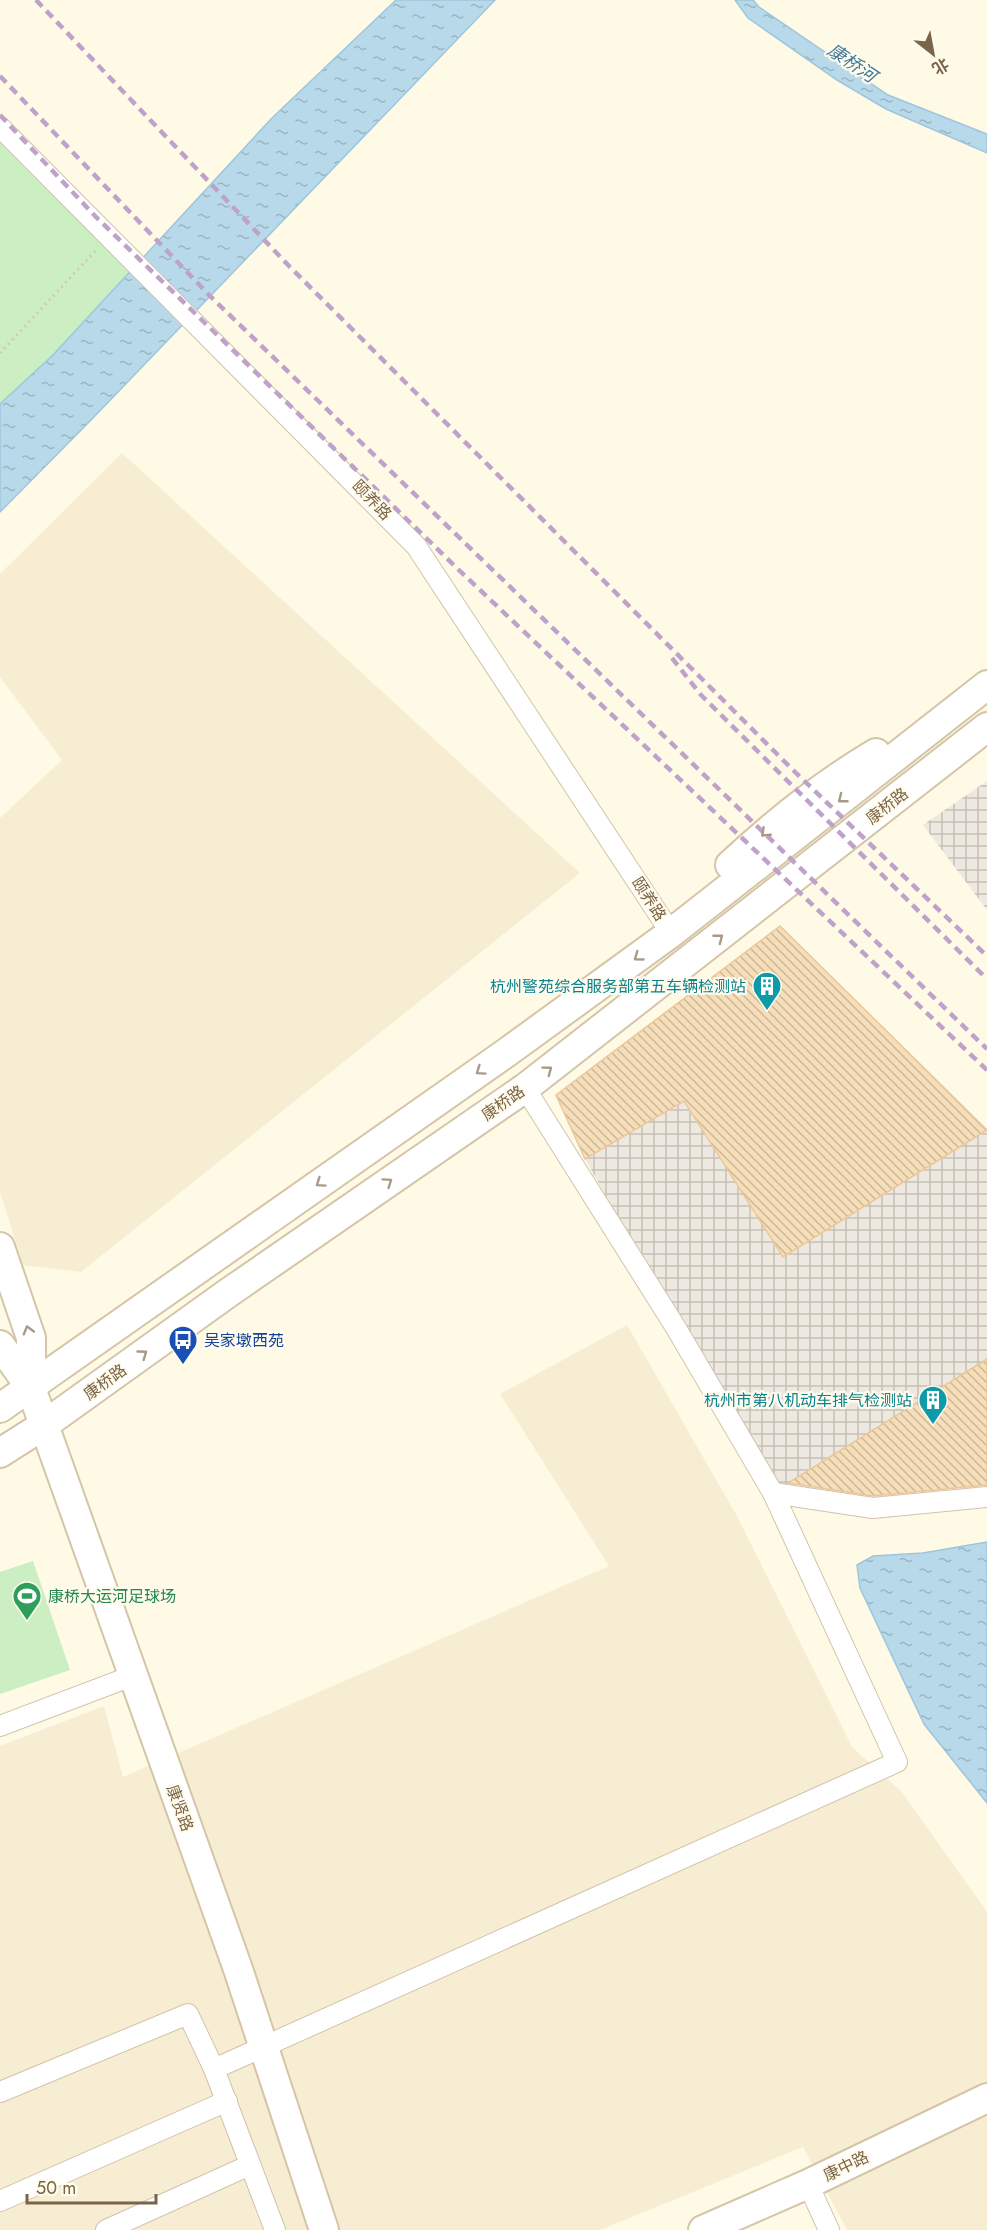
<svg xmlns="http://www.w3.org/2000/svg" width="987" height="2230" viewBox="0 0 987 2230" font-family="Jost,'Noto Sans SC',sans-serif">
  <style>
    .residential { fill: #f7edd3 }
    .industrial { fill: url(#industrial-grid) }
    .green { fill: #cbeec2 }
    .water { fill: url(#water-ripples); stroke: #9dc6dd; stroke-width: 1.5 }
    .building { fill: url(#building-back-hatch); stroke: #ebc899; stroke-width: 1.5 }
    .lines { fill: none; stroke-linecap: round; stroke-linejoin: round }
    .street-casing { stroke: #d2c3aa; stroke-width: 22 }
    .secondary-casing { stroke: #d5c5a7; stroke-width: 32 }
    .path { stroke: #dcc29d; stroke-width: 3; stroke-dasharray: 1.5 4.5; stroke-linecap: butt }
    .street { stroke: #fff; stroke-width: 20 }
    .secondary { stroke: #fff; stroke-width: 28 }
    .rail { stroke: #bfa2ca; stroke-width: 4.5; stroke-dasharray: 9 6; stroke-linecap: butt }
    .oneway { stroke: #a99a87 }
    .labels { text-anchor: middle; dominant-baseline: central; stroke-width: 4.5; stroke-linejoin: round; paint-order: stroke }
    .street-label { font-size: 16px; fill: #7b6447; stroke: #fffcee }
    .culture-label { font-size: 16px; fill: #0d838f; stroke: #fffcee; text-anchor: end }
    .transit-label { font-size: 16px; fill: #164399; stroke: #fffcee; text-anchor: start }
    .leisure-label { font-size: 16px; fill: #27864d; stroke: #fffcee; text-anchor: start }
    .water-label { font-size: 18px; font-style: italic; fill: #417897; stroke: #fffcee }
  </style>
  <defs>
    <pattern id="industrial-grid" width="8" height="8" patternUnits="userSpaceOnUse" patternTransform="scale(1.5)"><rect width="8" height="8" fill="#eee9e0"/><path d="M0 4h8M4 0v8" fill="none" stroke="#c6c0b7"/></pattern>
    <pattern id="water-ripples" width="26" height="14" patternUnits="userSpaceOnUse" patternTransform="scale(1.5)"><rect width="26" height="14" fill="#b8d9ea"/><path d="M2 4q2-2 4 0t4 0M15 11q2-2 4 0t4 0" fill="none" stroke="#9bb4bf"/></pattern>
    <pattern id="building-back-hatch" width="6" height="6" patternUnits="userSpaceOnUse" patternTransform="scale(1.5)"><rect width="6" height="6" fill="#f6deba"/><path d="M-1 5l2 2M0 0l6 6M5-1l2 2" fill="none" stroke="#ccb899"/></pattern>
  </defs>
  <rect width="100%" height="100%" fill="#fefae6"/>
  <!-- residential -->
  <g class="residential">
    <polygon points="122,453 580,873 81,1272 23,1265 0,1192 0,818 62,760 0,677 0,574"/>
    <polygon points="627,1325 737,1516 852,1747 901,1791 987,1912 987,2230 847,2230 803,2147 600,2230 0,2230 0,1746 104,1706 123,1777 609,1566 500,1394"/>
  </g>
  <!-- industrial -->
  <g class="industrial">
    <polygon points="987,781 987,910 923,825"/>
    <polygon points="684,1101 783,1257 987,1130 987,1359 773,1493 585,1159"/>
  </g>
  <!-- green -->
  <g class="green">
    <polygon points="0,136 131,270 53,355 0,404"/>
    <polygon points="33,1561 70,1670 0,1694 0,1572"/>
  </g>
  <!-- water -->
  <g class="water">
    <polygon points="396,0 495,0 92,419 0,512 0,404 53,355 272,118"/>
    <polygon points="735,0 753,0 759,7 888,95 987,134 987,153 886,109 837,80 748,18"/>
    <polygon points="987,1542 987,1803 924,1724 860,1588 857,1565 873,1556 923,1553"/>
  </g>
  <!-- building -->
  <g class="building">
    <polygon points="780,926 987,1130 783,1257 684,1101 585,1159 556,1095"/>
    <polygon points="987,1359 987,1485 873,1496 788,1483"/>
  </g>
  <g class="lines">
    <!-- street casing -->
    <g class="street-casing">
      <g id="street">
        <polyline points="0,127 416,546 671,933"/>
        <polyline points="773,1493 873,1508 987,1497"/>
        <polyline points="0,1726 132,1676"/>
        <polyline points="214,2069 275,2230"/>
        <polyline points="0,2092 188,2014 214,2069 897,1762 773,1493 676,1328 525,1088"/>
        <polyline points="808,2184 829,2230"/>
        <polyline points="0,2201 227,2101"/>
        <polyline points="106,2230 250,2165"/>
      </g>
    </g>
    <!-- secondary casing -->
    <g class="secondary-casing">
      <g id="secondary">
        <path d="M730,865C776,822 822,785 876,753"/>
        <polyline points="0,1247 31,1338 31,1388"/>
        <polyline points="0,1345 31,1388 44,1425 238,1969 324,2230"/>
        <polyline points="0,1408 506,1053 671,933 987,685"/>
        <polyline points="0,1453 44,1425 228,1293 525,1088 987,727"/>
        <polyline points="703,2230 808,2184 987,2098"/>
      </g>
    </g>
    <!-- path -->
    <polyline class="path" points="0,353 97,249"/>
    <!-- street -->
    <use href="#street" class="street"/>
    <!-- secondary -->
    <use href="#secondary" class="secondary"/>
    <!-- rail -->
    <g class="rail">
      <polyline points="36,0 290,267 795,772 987,956"/>
      <polyline points="0,76 209,295 987,1049"/>
      <polyline points="0,115 96,217 461,572 987,1070"/>
      <polyline points="672,658 701,695 987,979"/>
    </g>
  </g>
  <!-- one-way arrows -->
  <defs><path id="oneway-chevron" d="M-2-3.5L2.5 0L-2 3.5" fill="none" stroke-width="1.6" stroke-linecap="round" stroke-linejoin="round" transform="scale(1.5)"/></defs>
  <g class="oneway">
    <use href="#oneway-chevron" transform="translate(842 799) rotate(142)"/>
    <use href="#oneway-chevron" transform="translate(765 833) rotate(137)"/>
    <use href="#oneway-chevron" transform="translate(719 938) rotate(-38)"/>
    <use href="#oneway-chevron" transform="translate(638 957) rotate(144)"/>
    <use href="#oneway-chevron" transform="translate(548 1070) rotate(-37)"/>
    <use href="#oneway-chevron" transform="translate(480 1071) rotate(145)"/>
    <use href="#oneway-chevron" transform="translate(388 1182) rotate(-35)"/>
    <use href="#oneway-chevron" transform="translate(320 1183) rotate(145)"/>
    <use href="#oneway-chevron" transform="translate(28 1330) rotate(-106)"/>
    <use href="#oneway-chevron" transform="translate(143 1354) rotate(-36)"/>
  </g>
  <!-- icons -->
  <defs>
    <g id="building-pin" transform="scale(1.5)"><path d="M0 17L-7.5 6A9.5 9.5 0 1 1 7.5 6Z" fill="#0f9aa8" stroke="#fffcee"/><path d="M-4-6H4V6H1V3H-1V6H-4ZM-2.5-4.3h1.7v1.8h-1.7ZM.8-4.3h1.7v1.8H.8ZM-2.5-1h1.7V.8h-1.7ZM.8-1h1.7V.8H.8Z" fill="#fff"/></g>
    <g id="bus-pin" transform="scale(1.5)"><path d="M0 17L-7.5 6A9.5 9.5 0 1 1 7.5 6Z" fill="#1a4fb4" stroke="#fffcee"/><path d="M-5-6H5V4H4V6H2V4H-2V6H-4V4H-5ZM-3.5-4V0h7V-4ZM-3.5 1.2v1.5H-2V1.2ZM2 1.2v1.5H3.5V1.2Z" fill="#fff"/></g>
    <g id="stadium-pin" transform="scale(1.5)"><path d="M0 17L-7.5 6A9.5 9.5 0 1 1 7.5 6Z" fill="#2e9e5b" stroke="#fffcee"/><path d="M0-5a6.5 5 0 1 0 0 10a6.5 5 0 1 0 0-10ZM-3.5-1.8h7v3.6h-7Z" fill="#fff"/></g>
  </defs>
  <g fill-rule="evenodd">
    <use href="#building-pin" x="767" y="986"/>
    <use href="#bus-pin" x="183" y="1340"/>
    <use href="#building-pin" x="933" y="1400"/>
    <use href="#stadium-pin" x="27" y="1596"/>
  </g>
  <g class="labels">
    <!-- street labels -->
    <g class="street-label">
      <text transform="translate(372 500) rotate(46)">颐养路</text>
      <text transform="translate(887 806) rotate(-38)">康桥路</text>
      <text transform="translate(649 899) rotate(57)">颐养路</text>
      <text transform="translate(503 1103) rotate(-35)">康桥路</text>
      <text transform="translate(105 1382) rotate(-36)">康桥路</text>
      <text transform="translate(180 1808) rotate(70)">康贤路</text>
      <text transform="translate(846 2166) rotate(-26)">康中路</text>
    </g>
    <!-- culture labels -->
    <g class="culture-label">
      <text x="746" y="986">杭州警苑综合服务部第五车辆检测站</text>
      <text x="912" y="1400">杭州市第八机动车排气检测站</text>
    </g>
    <!-- transit labels -->
    <g class="transit-label">
      <text x="204" y="1340">吴家墩西苑</text>
    </g>
    <!-- leisure labels -->
    <g class="leisure-label">
      <text x="48" y="1596">康桥大运河足球场</text>
    </g>
    <!-- water labels -->
    <g class="water-label">
      <text transform="translate(852 63) rotate(34)">康桥河</text>
    </g>
  </g>
  <!-- north arrow -->
  <g transform="translate(933 54) rotate(149)" stroke="#fffcee" stroke-width="4.5" paint-order="stroke">
  <path d="M0-4.5L10 22L0 15L-10 22Z" fill="#7b6447"/>
  <text y="-9" font-size="16" font-weight="bold" text-anchor="middle" fill="#7b6447">北</text>
  </g>
  <!-- scale -->
  <path d="M27 2194v9h129v-9" fill="none" stroke="#7b6447" stroke-width="3"/>
  <text x="36" y="2194" font-size="18" fill="#7b6447" stroke="#fffcee" stroke-width="4.5" paint-order="stroke">50 m</text>
</svg>
